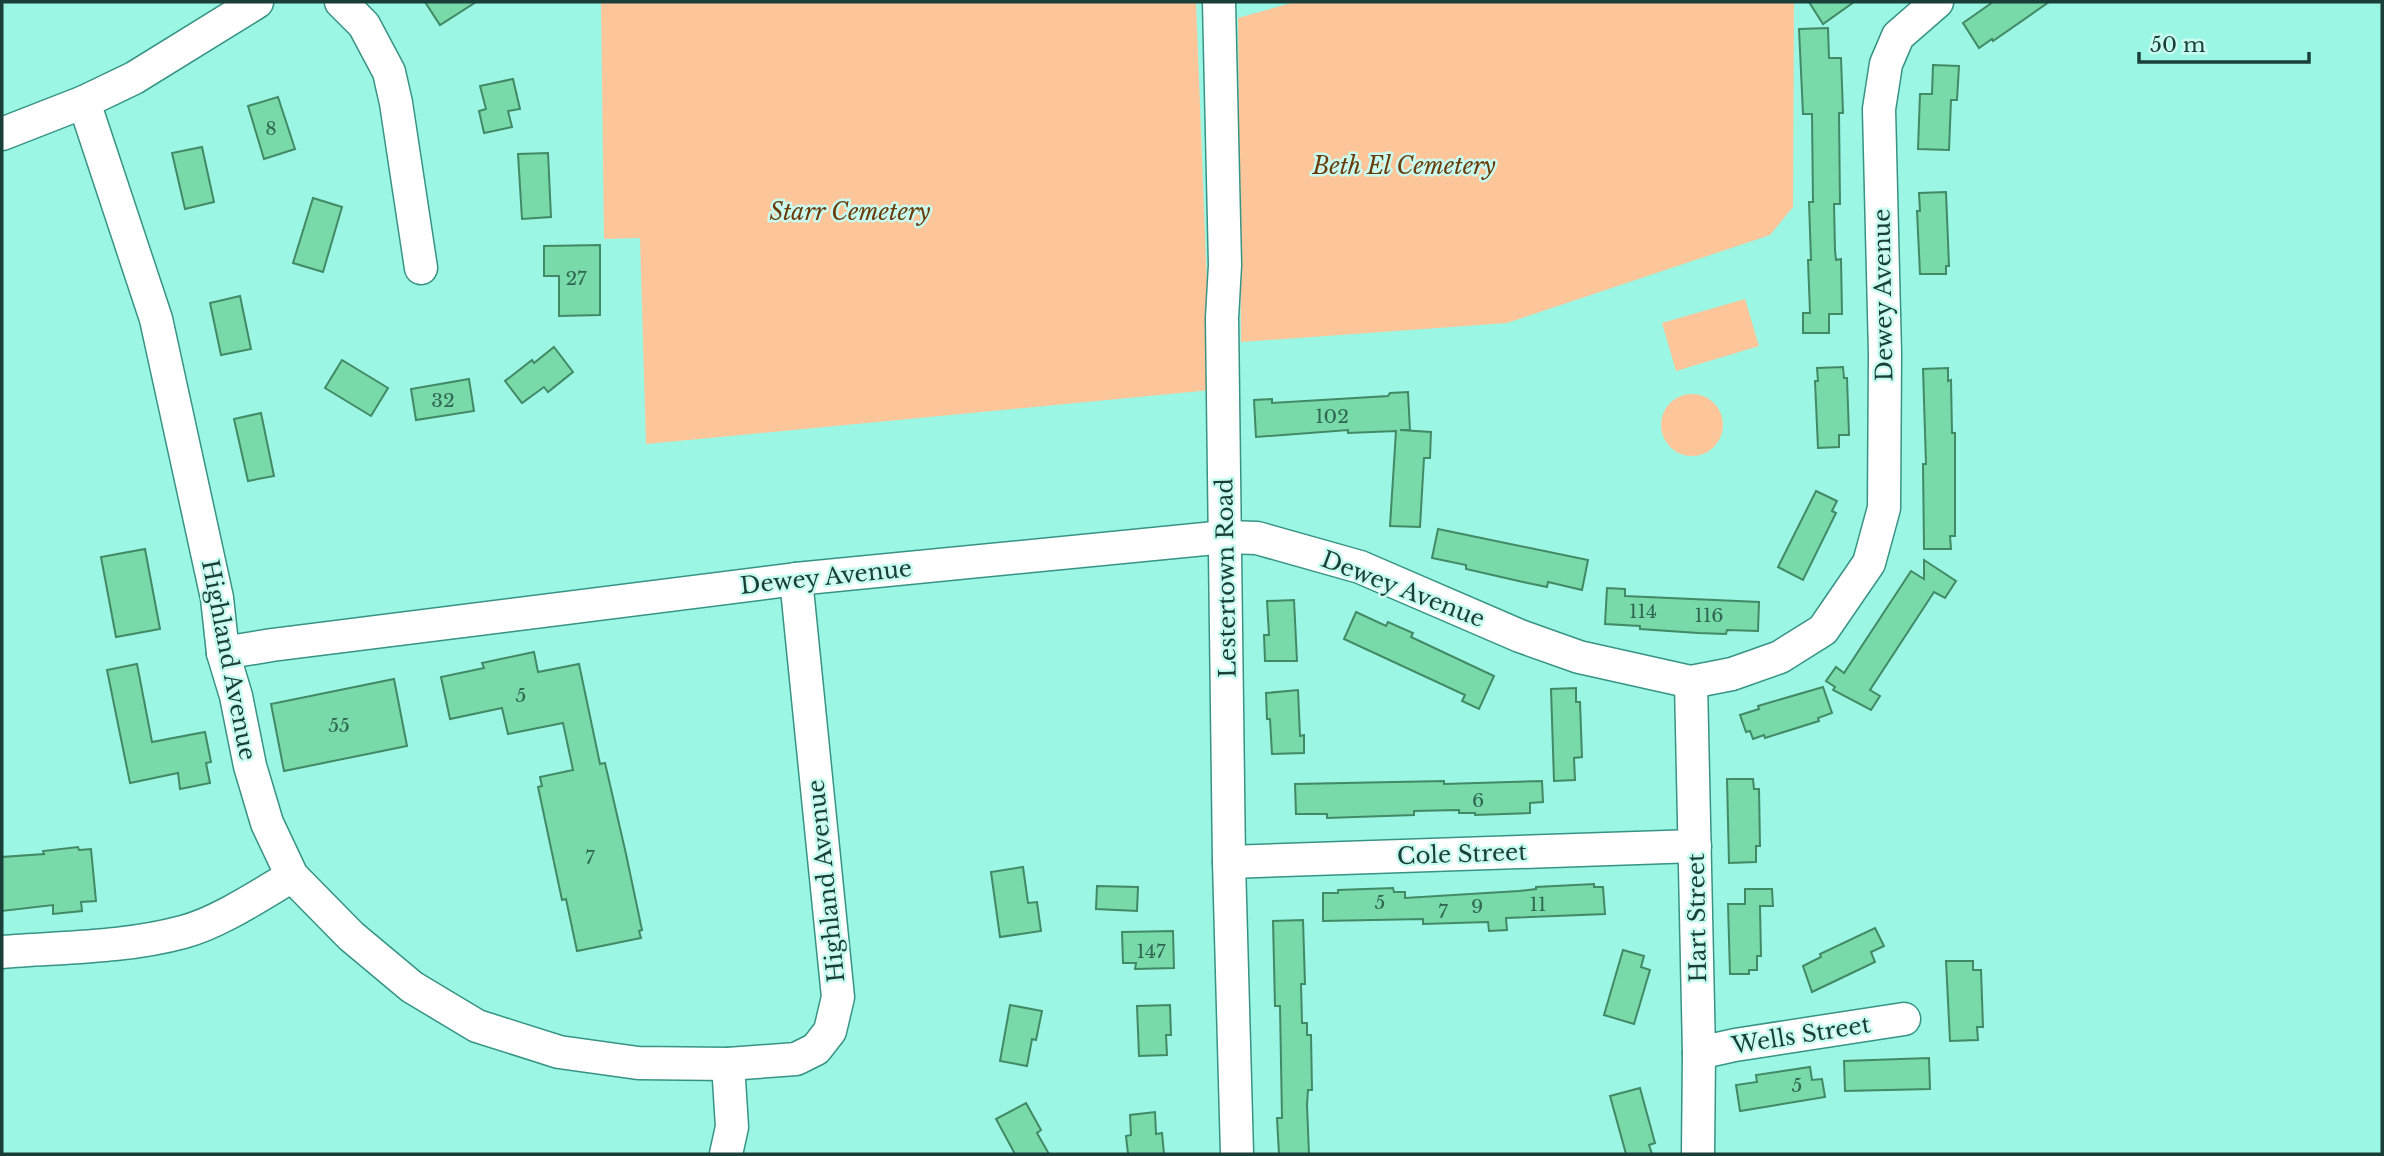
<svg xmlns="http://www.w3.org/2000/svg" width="2384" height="1156" viewBox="0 0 2384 1156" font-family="'Libre Baskerville',serif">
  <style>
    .green { fill: #fdc69a }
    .building { fill: #77daa8; stroke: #428966; stroke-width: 2 }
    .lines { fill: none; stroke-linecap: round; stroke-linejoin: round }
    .minor-casing { stroke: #379384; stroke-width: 35 }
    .minor { stroke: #fff; stroke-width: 32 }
    .labels { text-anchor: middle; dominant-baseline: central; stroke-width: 5; stroke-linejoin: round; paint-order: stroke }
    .number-label { font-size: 19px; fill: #306654 }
    .park-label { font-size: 23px; font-style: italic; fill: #6b3c0a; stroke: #c9fcf0 }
    .street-label { font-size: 23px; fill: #193f38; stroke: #c9fcf0 }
  </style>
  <rect width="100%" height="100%" fill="#9cf6e4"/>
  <!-- green -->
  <g class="green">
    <polygon points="601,2 1196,2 1211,390 646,444 640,238 604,239"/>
    <polygon points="1295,2 1794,2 1793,207 1770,235 1507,323 1241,342 1238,18"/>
    <polygon points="1745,299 1759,346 1676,371 1662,323"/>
    <circle cx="1692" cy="425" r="31"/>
  </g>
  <!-- building -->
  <g class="building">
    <polygon points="425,2 476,2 440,25"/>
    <polygon points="1809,2 1854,2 1823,24"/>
    <polygon points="1993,2 2049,2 1993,41 1992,39 1979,48 1963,23"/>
    <polygon points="1828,28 1829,58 1841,58 1843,113 1839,113 1840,204 1834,204 1835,250 1836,260 1841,259 1842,314 1829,314 1829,333 1803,333 1803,313 1810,313 1808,260 1811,260 1809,202 1813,202 1812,114 1803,114 1799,29"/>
    <polygon points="1933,65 1959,66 1957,100 1951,100 1949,150 1918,149 1920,94 1932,94"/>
    <polygon points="513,79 520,109 508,111 512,127 484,133 479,111 486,109 480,86"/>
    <polygon points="278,97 295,149 264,159 248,106"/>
    <polygon points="202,147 214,202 185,209 172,153"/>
    <polygon points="548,153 551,217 522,219 518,154"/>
    <polygon points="1946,192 1949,266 1946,266 1946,274 1920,274 1917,211 1920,211 1919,193"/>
    <polygon points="313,198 342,207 323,272 293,263"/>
    <polygon points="600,245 600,315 559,316 559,276 544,276 544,246"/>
    <polygon points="240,296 251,349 221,355 210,303"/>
    <polygon points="554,347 573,372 548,392 544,387 522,403 505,381 532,360 534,363"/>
    <polygon points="342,360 388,388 371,416 325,388"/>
    <polygon points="1843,367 1844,378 1847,378 1849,435 1839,435 1839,447 1818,448 1815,381 1818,381 1817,368"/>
    <polygon points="1948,368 1948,381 1951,380 1952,433 1955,433 1955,536 1950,536 1951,549 1924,549 1923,464 1926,464 1923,369"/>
    <polygon points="469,379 474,411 416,420 411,389"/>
    <polygon points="1408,392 1410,430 1400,430 1431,432 1430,458 1424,458 1420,527 1390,526 1396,431 1348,433 1348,430 1256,437 1254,400 1272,399 1272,403 1388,396 1390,393"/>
    <polygon points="261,413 274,476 248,481 234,419"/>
    <polygon points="1816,491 1837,501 1832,511 1836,513 1803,580 1778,567"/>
    <polygon points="1438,529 1588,560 1582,590 1548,582 1547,587 1523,582 1466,569 1466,565 1432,558"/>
    <polygon points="145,549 160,629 116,637 101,557"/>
    <polygon points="1924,560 1956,581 1945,598 1934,592 1870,690 1880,696 1871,710 1833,690 1835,687 1826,681 1836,667 1844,673 1911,571 1924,579"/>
    <polygon points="1607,588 1625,589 1625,596 1759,602 1758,631 1727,630 1726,634 1698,633 1640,629 1640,626 1605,624"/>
    <polygon points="1294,600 1297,661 1265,661 1264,635 1269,635 1267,601"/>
    <polygon points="1356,612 1386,626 1388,622 1413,633 1411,637 1494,676 1479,709 1462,701 1465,695 1344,639"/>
    <polygon points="534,652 538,672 579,664 600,764 605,763 626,854 642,930 639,931 641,938 577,951 566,899 562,900 538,787 542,786 540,777 573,770 563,723 508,734 502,708 450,719 441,677 484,668 482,663"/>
    <polygon points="137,664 152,742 205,732 211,762 206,763 210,783 180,789 178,773 130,783 107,670"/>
    <polygon points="394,679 407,746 284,771 271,704"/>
    <polygon points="1823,687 1832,713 1818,718 1819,721 1765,738 1764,735 1753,739 1750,731 1746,732 1740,715 1759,709 1758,706"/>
    <polygon points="1576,688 1576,702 1580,702 1582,757 1574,758 1575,780 1554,781 1551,689"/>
    <polygon points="1298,690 1300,736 1304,735 1304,753 1272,754 1270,719 1267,719 1266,693"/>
    <polygon points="1727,779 1753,779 1754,789 1759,789 1760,846 1756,846 1756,862 1729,863"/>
    <polygon points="1444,781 1444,784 1542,781 1543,802 1530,803 1530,813 1475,815 1475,813 1459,813 1459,810 1414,811 1414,815 1327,818 1327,814 1296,814 1295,784"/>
    <polygon points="78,847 79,850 91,849 96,901 81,902 82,911 53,914 53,905 2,911 2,857 44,854 43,851"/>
    <polygon points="1023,867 1028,903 1037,902 1041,931 1000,937 991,872"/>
    <polygon points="1594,884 1594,887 1603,887 1605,914 1506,918 1507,930 1489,931 1488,922 1423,924 1423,919 1323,921 1323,893 1338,893 1338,890 1393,888 1394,892 1405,892 1405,898 1519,891 1536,889 1536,887"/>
    <polygon points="1097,886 1138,887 1137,911 1096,909"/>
    <polygon points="1745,889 1772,889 1773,906 1760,906 1761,956 1757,956 1757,970 1749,970 1749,974 1730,974 1728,904 1745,904"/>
    <polygon points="1303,920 1305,984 1301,984 1302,1023 1307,1023 1307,1035 1311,1035 1312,1090 1308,1090 1307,1105 1309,1154 1279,1154 1277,1118 1282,1118 1280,1006 1275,1006 1273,921"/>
    <polygon points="1875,928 1884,946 1871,952 1875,962 1812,992 1803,966 1821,957 1820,954"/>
    <polygon points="1173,931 1174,968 1135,969 1136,963 1123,963 1122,932"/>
    <polygon points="1623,950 1644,956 1641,967 1650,970 1634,1024 1604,1015"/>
    <polygon points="1946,961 1973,961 1973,970 1981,970 1983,1027 1977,1027 1978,1040 1950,1041"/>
    <polygon points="1010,1005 1042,1011 1036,1040 1032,1039 1027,1066 1000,1061"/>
    <polygon points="1170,1005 1171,1035 1166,1035 1167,1055 1139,1056 1137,1006"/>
    <polygon points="1929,1058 1930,1089 1845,1091 1844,1061"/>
    <polygon points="1810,1067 1812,1080 1822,1079 1825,1097 1740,1111 1736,1085 1757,1082 1756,1075"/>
    <polygon points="1640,1088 1655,1143 1649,1145 1652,1154 1626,1154 1610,1096"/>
    <polygon points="1026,1103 1041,1130 1037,1133 1049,1154 1015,1154 996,1119"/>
    <polygon points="1155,1112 1156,1134 1162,1133 1164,1154 1128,1154 1126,1136 1131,1135 1130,1115"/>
  </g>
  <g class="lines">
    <!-- minor casing -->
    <g class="minor-casing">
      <g id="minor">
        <polyline points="341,2 364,25 389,72 396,103 421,268"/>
        <polyline points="1219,2 1225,265 1222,318 1229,862 1237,1154"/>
        <polyline points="84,102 156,319 217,598 223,653 236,696 250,766 267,823 292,876 351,936 412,987 477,1026 559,1052 638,1063 728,1064 796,1059 816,1049 830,1031 838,997 796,579"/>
        <polyline points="2,134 84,102 134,78 257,2"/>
        <polyline points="223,653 272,645 796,579 1225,537 1257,538 1360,567 1520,636 1579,657 1691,682 1732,674 1780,657 1823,630 1869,563 1884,508 1885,354 1879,109 1886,64 1898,36 1937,2"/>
        <polyline points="1691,682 1699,1053 1698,1154"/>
        <polyline points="1229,862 1695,846"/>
        <path d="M2,952C61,947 124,948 183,932C218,923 260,895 292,876"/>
        <polyline points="1699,1053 1735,1045 1904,1019"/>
        <polyline points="726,1154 732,1127 728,1064"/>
      </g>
    </g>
    <!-- minor -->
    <use href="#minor" class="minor"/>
  </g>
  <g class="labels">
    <!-- number labels -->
    <g class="number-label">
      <text x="271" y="128">8</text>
      <text x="576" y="278">27</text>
      <text x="443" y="400">32</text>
      <text x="1332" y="416">102</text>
      <text x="1643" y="611">114</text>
      <text x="1709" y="615">116</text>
      <text x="521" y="695">5</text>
      <text x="339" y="725">55</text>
      <text x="1478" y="800">6</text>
      <text x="590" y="857">7</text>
      <text x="1380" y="902">5</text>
      <text x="1538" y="904">11</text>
      <text x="1477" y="906">9</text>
      <text x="1443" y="911">7</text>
      <text x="1151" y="951">147</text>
      <text x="1797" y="1085">5</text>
    </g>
    <!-- park labels -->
    <g class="park-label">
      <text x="1404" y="166">Beth El Cemetery</text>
      <text x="850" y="212">Starr Cemetery</text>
    </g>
    <!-- street labels -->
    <g class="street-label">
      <text transform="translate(1883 295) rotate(-91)">Dewey Avenue</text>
      <text transform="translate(826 577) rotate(-6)">Dewey Avenue</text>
      <text transform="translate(1226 578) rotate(-91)">Lestertown Road</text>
      <text transform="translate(1403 589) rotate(21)">Dewey Avenue</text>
      <text transform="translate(229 660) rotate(79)">Highland Avenue</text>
      <text transform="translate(1462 854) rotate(-2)">Cole Street</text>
      <text transform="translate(826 881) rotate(-96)">Highland Avenue</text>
      <text transform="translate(1697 918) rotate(-91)">Hart Street</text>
      <text transform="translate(1801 1035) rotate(-9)">Wells Street</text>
    </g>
  </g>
  <!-- border -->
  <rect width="2384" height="1156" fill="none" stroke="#193f38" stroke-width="7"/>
  <!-- scale -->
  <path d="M2139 52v10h170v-10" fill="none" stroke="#193f38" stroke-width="3.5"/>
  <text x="2150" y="52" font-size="21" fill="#193f38" stroke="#c9fcf0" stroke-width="5" paint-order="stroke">50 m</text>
</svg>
